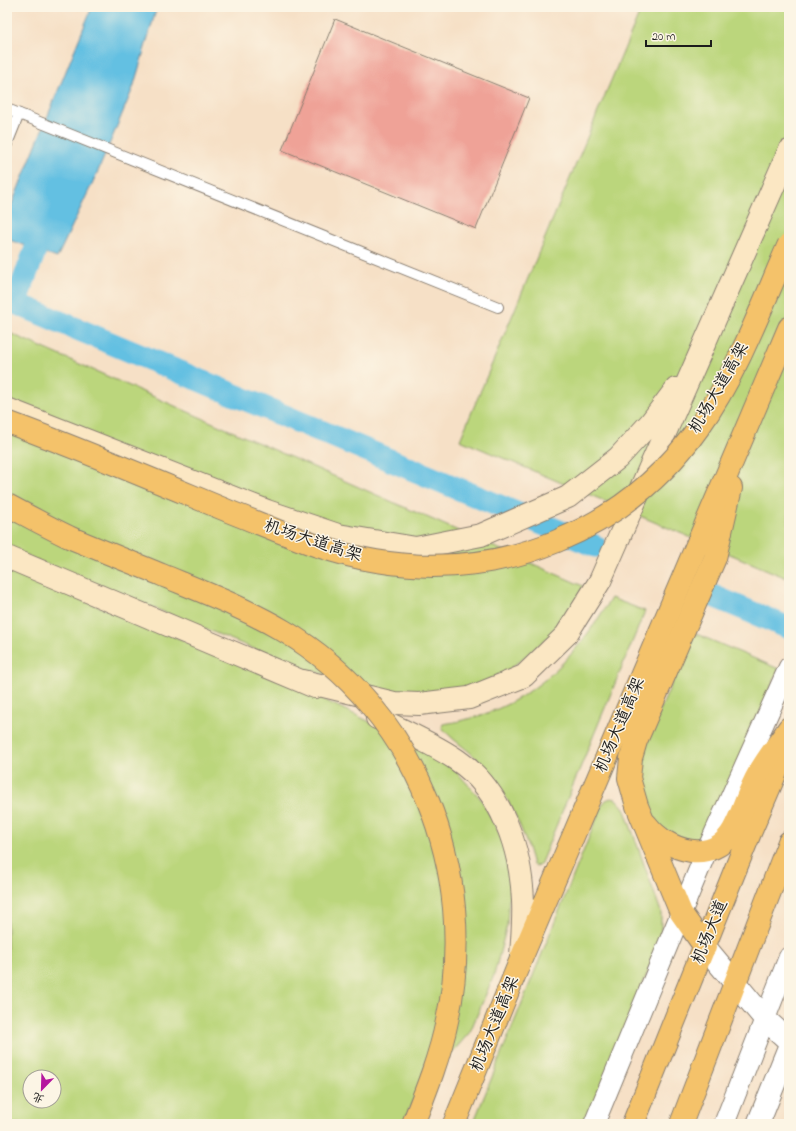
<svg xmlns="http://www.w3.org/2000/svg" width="796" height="1131" viewBox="0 0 796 1131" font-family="'Indie Flower','LXGW WenKai TC',sans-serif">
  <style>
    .green { fill: #bbd67c; stroke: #6c794c; fill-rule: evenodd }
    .water { fill: #64c0e2; stroke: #406e7f }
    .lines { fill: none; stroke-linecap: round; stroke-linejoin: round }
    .canal { stroke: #64c0e2; stroke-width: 23 }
    .building { fill: #efa297 }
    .service-casing { stroke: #897e71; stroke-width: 12 }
    .minor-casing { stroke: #897e71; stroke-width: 22 }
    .tertiary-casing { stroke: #897e71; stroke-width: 24 }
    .secondary-casing { stroke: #897e71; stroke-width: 24 }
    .primary-casing { stroke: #897e71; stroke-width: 24 }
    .trunk-casing { stroke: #897e71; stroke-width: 24 }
    .service { stroke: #fff; stroke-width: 10 }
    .minor { stroke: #fff; stroke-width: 20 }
    .tertiary { stroke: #fff; stroke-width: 22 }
    .secondary { stroke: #fbe7c3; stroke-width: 22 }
    .primary { stroke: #f4c26a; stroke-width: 22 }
    .trunk { stroke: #f4c26a; stroke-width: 22 }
    .trunk-bridge-casing { stroke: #897e71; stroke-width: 24; stroke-linecap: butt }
    .trunk-bridge { stroke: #f4c26a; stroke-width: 22 }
    .labels { text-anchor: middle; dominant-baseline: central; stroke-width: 3; stroke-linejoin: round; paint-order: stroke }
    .street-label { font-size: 17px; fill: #1c1c1c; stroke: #fcf5e5 }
  </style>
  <rect width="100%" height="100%" fill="#fcf5e5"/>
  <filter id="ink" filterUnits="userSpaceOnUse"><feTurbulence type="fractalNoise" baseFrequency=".025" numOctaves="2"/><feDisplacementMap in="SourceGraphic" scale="8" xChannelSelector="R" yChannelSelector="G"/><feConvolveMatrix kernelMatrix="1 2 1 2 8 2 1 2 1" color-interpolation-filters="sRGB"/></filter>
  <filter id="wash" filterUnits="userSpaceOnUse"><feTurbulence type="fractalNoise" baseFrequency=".012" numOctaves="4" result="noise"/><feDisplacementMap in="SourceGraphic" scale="16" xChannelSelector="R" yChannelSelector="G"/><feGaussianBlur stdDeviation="0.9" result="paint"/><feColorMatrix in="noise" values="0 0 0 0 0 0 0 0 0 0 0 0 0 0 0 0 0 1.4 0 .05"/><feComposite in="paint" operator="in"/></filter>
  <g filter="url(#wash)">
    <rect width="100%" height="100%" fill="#f6e0c6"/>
    <!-- green -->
    <g class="green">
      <polygon points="642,7 789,7 789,579 460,440"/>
      <polygon points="7,332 583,586 570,614 553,633 510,669 470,688 393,695 296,666 7,548"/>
      <path d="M7,570L281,679L426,749L454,769L481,799L503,840L510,883L507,925L494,975L470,1032L415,1095L403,1124H7ZM30,1077H54V1101H30Z"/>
      <path d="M611,598L645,611L540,865L535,866L533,865C523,826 506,790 478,760C468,749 449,738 442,727L443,724C523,713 572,664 611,598Z"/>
      <polygon points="694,633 779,669 708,831 698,838 689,841 659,827 654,819 641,787 639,778 639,758"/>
      <polygon points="611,798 616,799 624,808 661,912 661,938 588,1124 473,1124 602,805 606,800"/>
    </g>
    <!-- water -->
    <polygon class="water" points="92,7 157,7 133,88 99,169 57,258 7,239 7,216"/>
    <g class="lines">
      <!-- canal -->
      <g class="canal">
        <polyline points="46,222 15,303 595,546"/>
        <polyline points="713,596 789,628"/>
      </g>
    </g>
    <g id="blocks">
      <!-- building -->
      <polygon class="building" points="335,19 529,98 476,229 282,150"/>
    </g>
  </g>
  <g filter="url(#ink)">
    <use href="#blocks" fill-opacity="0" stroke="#897e71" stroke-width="1"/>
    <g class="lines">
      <!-- service casing -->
      <g class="service-casing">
        <g id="service">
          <polyline points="7,109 498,307"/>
          <polyline points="7,144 19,114"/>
        </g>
      </g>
      <!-- minor casing -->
      <g class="minor-casing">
        <g id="minor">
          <polyline points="594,1124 707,850 789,667"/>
          <polyline points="724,1124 789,957"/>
        </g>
      </g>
      <!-- tertiary casing -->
      <g class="tertiary-casing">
        <g id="tertiary">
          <polyline points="705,947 765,1019 789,1041"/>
          <polyline points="758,1124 789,1047"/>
        </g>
      </g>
      <!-- secondary casing -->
      <g class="secondary-casing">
        <g id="secondary">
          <polyline points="7,409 267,511 338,535 416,548 481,535 568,497 618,458 651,422 676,389"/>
          <polyline points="7,557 315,687"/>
          <polyline points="303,681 394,703 419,704 469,698 524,676 566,635 600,581 789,151"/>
          <path d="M377,718C404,731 432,743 457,760C502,790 521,850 523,901C524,920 522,938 521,956"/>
        </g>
      </g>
      <!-- primary casing -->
      <g class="primary-casing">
        <g id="primary">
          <polyline points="633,1124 750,833 789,742"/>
          <polyline points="681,1124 789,842"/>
        </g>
      </g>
      <!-- trunk casing -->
      <g class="trunk-casing">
        <g id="trunk">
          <path d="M647,825C668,852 713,865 733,830C743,812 748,791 758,774C767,758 779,743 789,728"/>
          <polyline points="705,947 681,913 637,806 629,778 631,758 636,741 715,558 731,488"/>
          <polyline points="454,1124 521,959 789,328"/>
        </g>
      </g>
      <!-- service -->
      <use href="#service" class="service"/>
      <!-- minor -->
      <use href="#minor" class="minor"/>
      <!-- tertiary -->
      <use href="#tertiary" class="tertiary"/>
      <!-- secondary -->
      <use href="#secondary" class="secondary"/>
      <!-- primary -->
      <use href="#primary" class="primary"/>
      <!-- trunk -->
      <use href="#trunk" class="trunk"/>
      <!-- trunk-bridge casing -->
      <g class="trunk-bridge-casing">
        <g id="trunk-bridge">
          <path d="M7,422C83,450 158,482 233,513C279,531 326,553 376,561C501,582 625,532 699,427C738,372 762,305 789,244"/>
          <path d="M7,505C28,516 48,527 69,537C99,550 131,562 162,575C203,592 245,608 284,631C416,709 480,872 447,1021C440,1056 426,1091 413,1124"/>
        </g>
      </g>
      <!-- trunk-bridge -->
      <use href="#trunk-bridge" class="trunk-bridge"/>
    </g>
  </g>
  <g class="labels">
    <!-- street labels -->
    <g class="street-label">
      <text transform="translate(719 388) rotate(-60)">机场大道高架</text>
      <text transform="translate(313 541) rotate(18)">机场大道高架</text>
      <text transform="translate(620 725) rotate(-67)">机场大道高架</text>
      <text transform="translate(710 932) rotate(-68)">机场大道</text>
      <text transform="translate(495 1024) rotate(-68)">机场大道高架</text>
    </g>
  </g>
  <!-- margin -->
  <rect width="796" height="1131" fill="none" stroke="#fcf5e5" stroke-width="24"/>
  <!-- north arrow -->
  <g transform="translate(42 1089) rotate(203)"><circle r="19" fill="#fcf5e5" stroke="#a29e95"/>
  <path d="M0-3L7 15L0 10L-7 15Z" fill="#b5179e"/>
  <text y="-6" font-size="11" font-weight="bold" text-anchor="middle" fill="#1c1c1c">北</text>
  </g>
  <!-- scale -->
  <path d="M646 40v6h65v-6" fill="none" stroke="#1c1c1c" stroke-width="2"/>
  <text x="652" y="40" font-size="12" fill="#1c1c1c" stroke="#fcf5e5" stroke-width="3" paint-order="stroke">20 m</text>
</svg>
